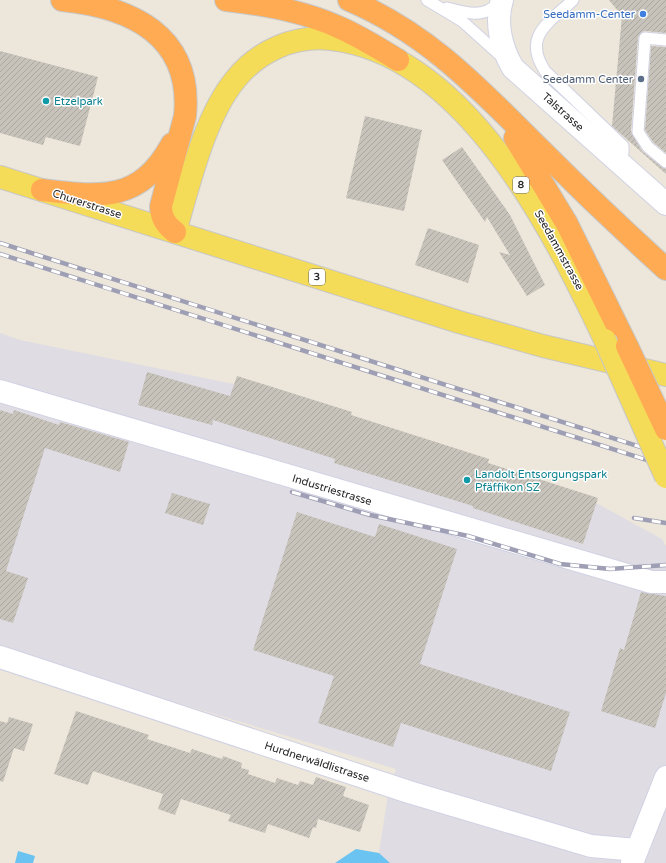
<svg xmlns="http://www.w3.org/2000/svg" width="666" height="863" viewBox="0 0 666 863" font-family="'Varela Round',sans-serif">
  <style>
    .industrial { fill: #dfdce4 }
    .water { fill: #6bc3f1 }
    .building { fill: url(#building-hatch) }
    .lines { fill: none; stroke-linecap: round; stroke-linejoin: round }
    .lane-casing { stroke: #d0d2e3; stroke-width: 13 }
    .street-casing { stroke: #d0d2e3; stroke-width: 24 }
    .primary-casing { stroke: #c7c7c7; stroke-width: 24 }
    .highway-casing { stroke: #c7c7c7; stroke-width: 24 }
    .lane { stroke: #fff; stroke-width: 11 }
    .street { stroke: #fff; stroke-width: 22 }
    .primary { stroke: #f4db58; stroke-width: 22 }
    .highway { stroke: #ffab53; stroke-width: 22 }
    .rail-casing { stroke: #9e9fb4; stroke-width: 4.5 }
    .rail { stroke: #fff; stroke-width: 3; stroke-dasharray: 9; stroke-linecap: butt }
    .primary-bridge-casing { stroke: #c7c7c7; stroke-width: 24; stroke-linecap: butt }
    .highway-bridge-casing { stroke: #c7c7c7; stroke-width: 24; stroke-linecap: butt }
    .primary-bridge { stroke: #f4db58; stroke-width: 22 }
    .highway-bridge { stroke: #ffab53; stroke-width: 22 }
    .shop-dot { fill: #3f7fe0; stroke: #fff; stroke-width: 1.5 }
    .service-dot { fill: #5c6f8a; stroke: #fff; stroke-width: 1.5 }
    .culture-dot { fill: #0f9aa8; stroke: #fff; stroke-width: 1.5 }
    .labels { text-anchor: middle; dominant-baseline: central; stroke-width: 3; stroke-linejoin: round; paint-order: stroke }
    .shield { fill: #fff; stroke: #696969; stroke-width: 1 }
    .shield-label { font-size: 10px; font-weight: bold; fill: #292929 }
    .shop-label { font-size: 11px; fill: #366cbe; stroke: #fff; text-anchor: end }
    .service-label { font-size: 11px; fill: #4e5e75; stroke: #fff; text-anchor: end }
    .culture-label { font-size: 11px; fill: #0d838f; stroke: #fff; text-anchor: start }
    .street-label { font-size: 11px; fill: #292929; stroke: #fff }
  </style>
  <defs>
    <pattern id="building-hatch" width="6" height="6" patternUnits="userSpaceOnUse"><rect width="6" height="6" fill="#c7c3bb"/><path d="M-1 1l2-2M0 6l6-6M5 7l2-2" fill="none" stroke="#aba8a1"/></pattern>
  </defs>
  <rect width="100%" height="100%" fill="#ece6db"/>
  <!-- industrial -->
  <polygon class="industrial" points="0,333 20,340 253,388 598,504 662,539 666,546 666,863 390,863 379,853 388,795 396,769 0,649"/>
  <!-- water -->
  <g class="water">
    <polygon points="356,849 379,853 390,863 335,863"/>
    <polygon points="18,851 35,856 33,863 15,863"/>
  </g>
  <!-- building -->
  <g class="building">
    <polygon points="609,0 666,0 666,33 645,31 642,32 638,37 631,131 642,151 662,167 666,169 666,174 612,126 622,16"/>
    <polygon points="651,46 666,47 666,153 653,142 645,130"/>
    <polygon points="0,51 98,77 80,146 46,137 43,145 0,133"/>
    <polygon points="365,116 422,130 404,211 346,198"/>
    <polygon points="462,147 510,215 545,285 527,296 499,252 510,255 487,217 485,222 442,160"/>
    <polygon points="428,228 479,245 468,283 415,265"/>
    <polygon points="147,372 230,396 237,376 352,412 351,415 489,459 488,463 598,498 583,544 473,508 473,506 334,463 335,459 213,420 212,425 138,405"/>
    <polygon points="0,410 13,414 14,410 59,425 60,422 129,442 120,472 45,448 6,571 28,578 13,623 0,619"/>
    <polygon points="172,493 210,504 203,525 165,513"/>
    <polygon points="297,512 375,537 379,524 457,549 420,664 570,712 551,771 401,723 393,747 318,723 334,676 253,650"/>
    <polygon points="641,592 666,596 666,693 655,728 601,711 620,648 624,650"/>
    <polygon points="76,711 149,735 147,739 190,753 192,749 222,759 223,756 242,763 241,768 249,770 248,774 275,783 277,778 298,785 300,781 313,785 316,777 346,787 343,796 369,805 360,832 318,819 316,828 313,827 309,838 268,824 265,833 228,821 231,815 181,799 175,815 158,809 163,794 93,771 88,785 54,774"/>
    <polygon points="9,717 33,724 24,751 14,748 3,782 0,781 0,721 7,723"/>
  </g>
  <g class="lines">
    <!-- lane casing -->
    <g class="lane-casing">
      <g id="lane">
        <polyline points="427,0 462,21 501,56"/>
        <path d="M573,0C549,23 522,36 545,71L623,146V153L617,161"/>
        <path d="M447,8C465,13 485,19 499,2"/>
        <polyline points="666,40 645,38 638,132 648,147 666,162"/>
      </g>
    </g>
    <!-- street casing -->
    <g class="street-casing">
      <g id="street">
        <path d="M502,0C495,22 501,48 513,68L666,204"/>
        <polyline points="0,391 651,582 666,582"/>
        <polyline points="0,657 409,792 591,846 637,850"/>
        <polyline points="632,863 666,777"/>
      </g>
    </g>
    <!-- primary casing -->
    <g class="primary-casing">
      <g id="primary">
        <polyline points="0,177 459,322 543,346 666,375"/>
        <path d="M175,232C189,185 204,118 235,80C258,51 294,35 331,39C466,54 553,231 605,340"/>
      </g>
    </g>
    <!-- highway casing -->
    <g class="highway-casing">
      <g id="highway">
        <path d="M62,0C131,7 193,35 185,116L161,206C161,218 166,225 175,232"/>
        <path d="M226,0C263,4 302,11 336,26C358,35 378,48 398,60"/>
        <path d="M349,0C431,35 481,91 543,152C583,192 624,231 666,269"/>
        <polyline points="515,138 567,224 627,346"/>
        <path d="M42,190C100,197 140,203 172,144"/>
      </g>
    </g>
    <!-- lane -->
    <use href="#lane" class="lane"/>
    <!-- street -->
    <use href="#street" class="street"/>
    <!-- primary -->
    <use href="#primary" class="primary"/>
    <!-- highway -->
    <use href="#highway" class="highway"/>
    <!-- rail casing -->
    <g class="rail-casing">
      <g id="rail">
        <polyline points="0,243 666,455"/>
        <polyline points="0,254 666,466"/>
        <polyline points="292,492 370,515 468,536 560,564 610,569 666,565"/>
        <polyline points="634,518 666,523"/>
      </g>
    </g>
    <!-- rail -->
    <use href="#rail" class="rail"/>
    <!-- primary-bridge casing -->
    <g class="primary-bridge-casing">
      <polyline id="primary-bridge" points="605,340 666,477"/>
    </g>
    <!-- highway-bridge casing -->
    <g class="highway-bridge-casing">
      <polyline id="highway-bridge" points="627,346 666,429"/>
    </g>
    <!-- primary-bridge -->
    <use href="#primary-bridge" class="primary-bridge"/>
    <!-- highway-bridge -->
    <use href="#highway-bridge" class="highway-bridge"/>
  </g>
  <!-- markers -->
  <circle class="shop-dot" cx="643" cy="14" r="4"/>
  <circle class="service-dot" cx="641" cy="79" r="4"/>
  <g class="culture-dot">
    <circle cx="46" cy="101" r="4"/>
    <circle cx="467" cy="480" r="4"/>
  </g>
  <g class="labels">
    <!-- shield labels -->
    <g class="shield">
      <rect x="513" y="177" width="16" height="16" rx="3"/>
      <rect x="309" y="269" width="16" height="16" rx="3"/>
    </g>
    <g class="shield-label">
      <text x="521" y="185">8</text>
      <text x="317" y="277">3</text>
    </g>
    <!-- shop labels -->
    <g class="shop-label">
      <text x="635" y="14">Seedamm-Center</text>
    </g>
    <!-- service labels -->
    <g class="service-label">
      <text x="633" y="79">Seedamm Center</text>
    </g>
    <!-- culture labels -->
    <g class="culture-label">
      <text x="54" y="101">Etzelpark</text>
      <text x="475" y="474">Landolt Entsorgungspark<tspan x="475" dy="13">Pfäffikon SZ</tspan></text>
    </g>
    <!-- street labels -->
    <g class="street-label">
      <text transform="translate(563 112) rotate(42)">Talstrasse</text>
      <text transform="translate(87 204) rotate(18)">Churerstrasse</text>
      <text transform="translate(559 250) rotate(61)">Seedammstrasse</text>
      <text transform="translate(332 490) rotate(17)">Industriestrasse</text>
      <text transform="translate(317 762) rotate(18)">Hurdnerwäldlistrasse</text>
    </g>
  </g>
</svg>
